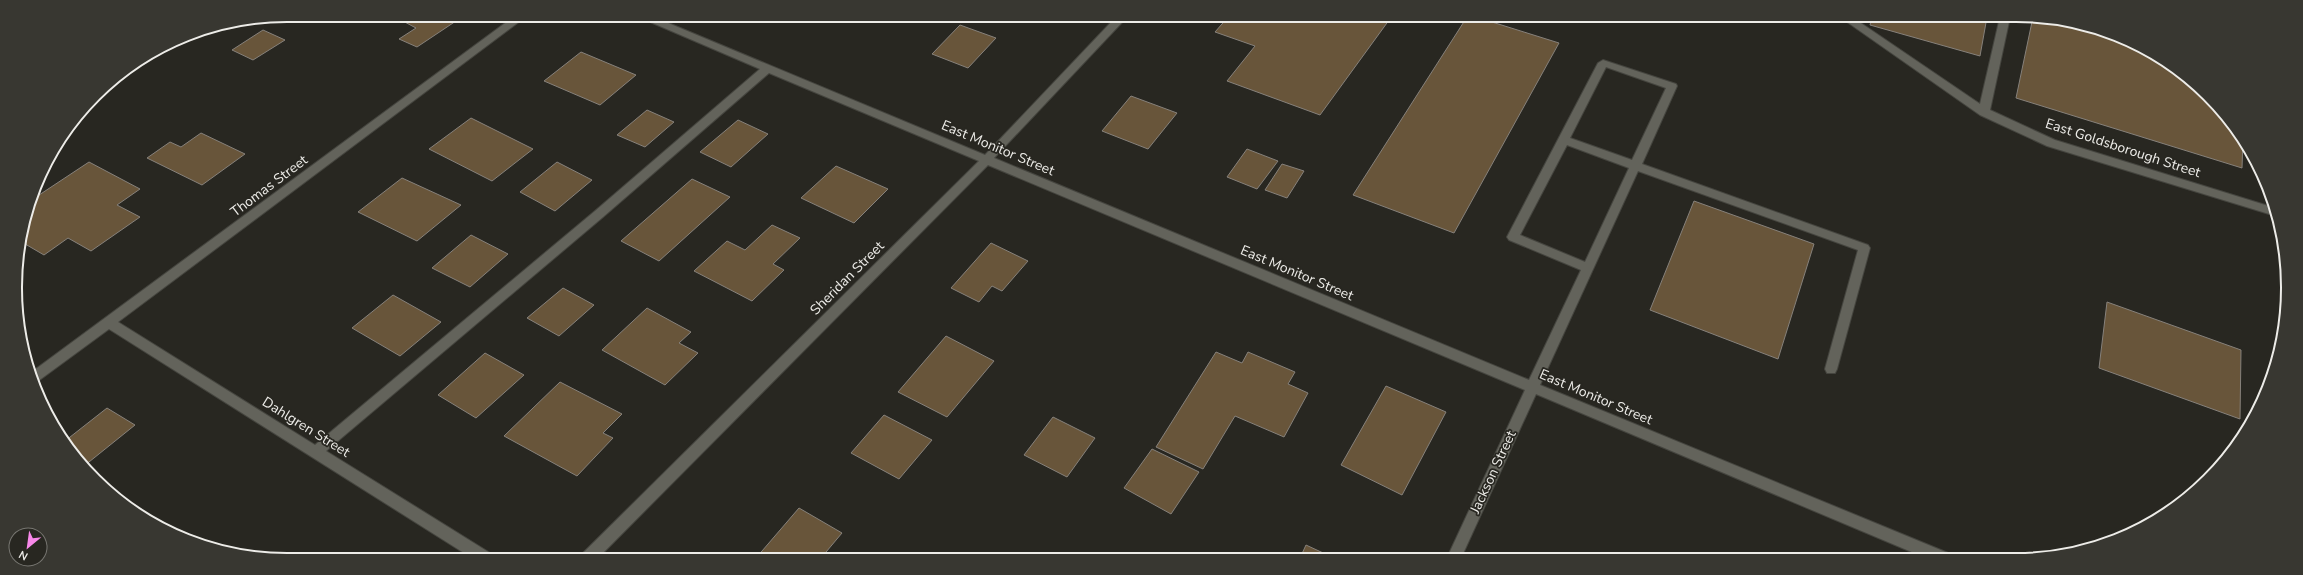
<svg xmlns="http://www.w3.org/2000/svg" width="2303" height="575" viewBox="0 0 2303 575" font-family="'Nunito Sans',sans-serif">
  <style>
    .building { fill: #68553a; stroke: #86817b }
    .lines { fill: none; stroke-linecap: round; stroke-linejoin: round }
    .minor-casing { stroke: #45453f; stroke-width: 2 }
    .minor { fill: #63635b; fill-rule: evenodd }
    .labels { text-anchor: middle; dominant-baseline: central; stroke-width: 3.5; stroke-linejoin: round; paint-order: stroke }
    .street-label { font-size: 14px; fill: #edece8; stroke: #282721 }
    .rim { fill: none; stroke: #edece8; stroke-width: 2 }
  </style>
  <rect width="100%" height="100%" fill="#282721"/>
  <!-- building -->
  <g class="building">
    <polygon points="408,15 465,15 417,47 399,39 416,28 401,20"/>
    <polygon points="1229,16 1392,16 1320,115 1227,81 1255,46 1215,32"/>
    <polygon points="1467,17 1476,17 1559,43 1454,233 1353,195"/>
    <polygon points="1872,17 1987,17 1980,56 1870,25"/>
    <polygon points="2033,17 2051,17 2103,30 2152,52 2195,83 2232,122 2243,139 2242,168 2016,98"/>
    <polygon points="960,25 996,38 968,68 932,54"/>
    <polygon points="263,30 285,40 253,60 232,50"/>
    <polygon points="160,50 162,52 102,89 108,83"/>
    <polygon points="581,52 636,75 600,105 544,81"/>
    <polygon points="1131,96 1177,113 1148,149 1102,131"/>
    <polygon points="647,110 674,122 645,147 617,135"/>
    <polygon points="471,118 533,149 492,181 429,149"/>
    <polygon points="738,120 768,134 731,167 700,152"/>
    <polygon points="201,133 245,154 202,185 147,158 170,142 181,147"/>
    <polygon points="1247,149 1278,161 1257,189 1227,177"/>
    <polygon points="89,162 140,189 117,205 140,217 91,251 68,238 44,255 20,241 24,217 30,201"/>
    <polygon points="557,162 592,180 555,211 520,192"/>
    <polygon points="1282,164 1304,171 1287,198 1265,190"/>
    <polygon points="836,166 888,189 854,223 801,198"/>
    <polygon points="402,178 461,205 417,241 358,212"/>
    <polygon points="692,179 730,197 659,261 621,241"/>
    <polygon points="1694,201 1814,244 1778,359 1650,310"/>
    <polygon points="772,225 800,238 773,264 784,270 752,301 694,271 727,241 745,250"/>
    <polygon points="471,235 508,254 470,287 432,268"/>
    <polygon points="991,243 1028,261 1002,291 992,286 979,302 951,288"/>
    <polygon points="563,288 594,305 559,336 527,318"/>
    <polygon points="393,295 441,322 400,356 352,328"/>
    <polygon points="2107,302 2241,350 2240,419 2099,368"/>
    <polygon points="647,308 691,332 679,343 698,353 665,385 602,350"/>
    <polygon points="946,336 994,361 947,417 898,392"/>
    <polygon points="1216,352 1242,363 1248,352 1295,372 1288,384 1308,393 1284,437 1235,416 1203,469 1156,447"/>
    <polygon points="485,353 524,375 476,418 438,395"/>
    <polygon points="560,382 622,414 603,433 613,438 577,476 504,436"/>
    <polygon points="1386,386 1446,412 1402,495 1341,465"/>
    <polygon points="107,408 135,425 84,466 71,454 65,441"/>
    <polygon points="884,415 932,440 899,479 851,453"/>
    <polygon points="1053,417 1095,438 1067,477 1024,455"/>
    <polygon points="1152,449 1199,472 1171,514 1124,488"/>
    <polygon points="799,508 842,533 821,558 756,558"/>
    <polygon points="1306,545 1334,558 1300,558"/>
  </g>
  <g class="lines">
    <!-- minor casing -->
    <g class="minor-casing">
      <g id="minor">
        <path d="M516,15H528L118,322L315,445L595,211L760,69L634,15H649L985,155L1117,16H1128L994,158L1529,380L1581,270L1509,240L1507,237L1598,63L1603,60L1676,84L1677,86L1642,164L1868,245L1870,248L1837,369L1835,373H1827L1825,369L1858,250L1638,171L1540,385L1948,553L1950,558H1926L1536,394L1461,558H1447L1525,390L988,165L598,558H581L583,553L979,161L769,73L603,217L326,451L490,553L492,558H472L109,329L34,384L29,374ZM1606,67L1666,88L1632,160L1570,138ZM1567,145L1629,168L1585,262L1520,235Z"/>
        <polygon points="1840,17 1852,17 1980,104 2000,17 2010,17 1990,110 2055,140 2275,208 2279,217 2047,146 1980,115"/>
      </g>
    </g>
    <!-- minor -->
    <use href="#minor" class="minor"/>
  </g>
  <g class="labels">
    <!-- street labels -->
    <g class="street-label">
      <text transform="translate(998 148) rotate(23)">East Monitor Street</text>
      <text transform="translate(2123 148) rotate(18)">East Goldsborough Street</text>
      <text transform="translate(269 186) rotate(-37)">Thomas Street</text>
      <text transform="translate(1297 273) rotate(23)">East Monitor Street</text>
      <text transform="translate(847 278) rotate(-45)">Sheridan Street</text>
      <text transform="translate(1596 397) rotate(23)">East Monitor Street</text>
      <text transform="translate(306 427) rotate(32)">Dahlgren Street</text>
      <text transform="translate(1493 472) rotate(-65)">Jackson Street</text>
    </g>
  </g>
  <!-- crop -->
  <path d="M0 0H2303V575H0ZM287 22H2016A265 265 0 0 1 2281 287V288A265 265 0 0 1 2016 553H287A265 265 0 0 1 22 288V287A265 265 0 0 1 287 22Z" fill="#383731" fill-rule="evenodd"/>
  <path class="rim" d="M287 22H2016A265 265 0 0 1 2281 287V288A265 265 0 0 1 2016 553H287A265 265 0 0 1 22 288V287A265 265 0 0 1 287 22Z"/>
  <!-- north arrow -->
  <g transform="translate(28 547) rotate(209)"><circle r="19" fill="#282721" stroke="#777671"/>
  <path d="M0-3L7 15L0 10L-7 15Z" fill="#f888e9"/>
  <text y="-6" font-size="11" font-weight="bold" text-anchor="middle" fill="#edece8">N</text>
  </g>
</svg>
